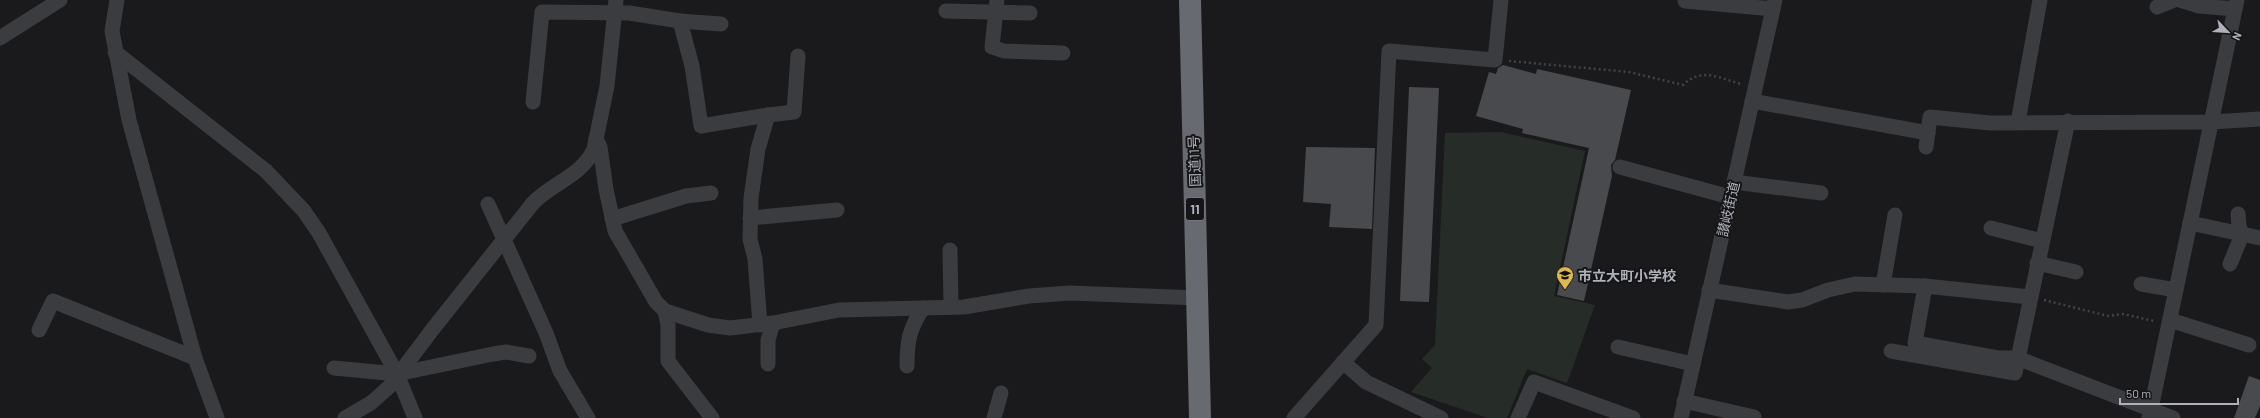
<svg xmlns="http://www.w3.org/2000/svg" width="2260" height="418" viewBox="0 0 2260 418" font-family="Barlow,'Noto Sans JP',sans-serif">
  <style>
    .garden { fill: #262d28 }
    .building { fill: #494a4e }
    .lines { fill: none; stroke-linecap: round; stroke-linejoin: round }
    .path { stroke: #414347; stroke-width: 2.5; stroke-dasharray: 2 3; stroke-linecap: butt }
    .minor { stroke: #3b3c40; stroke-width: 15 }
    .highway { stroke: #686a71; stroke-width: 22 }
    .labels { text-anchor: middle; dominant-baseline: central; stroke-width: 4; stroke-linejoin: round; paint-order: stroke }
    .shield { fill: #151517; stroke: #808289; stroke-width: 1 }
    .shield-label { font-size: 13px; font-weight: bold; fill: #aeb1ba }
    .street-label { font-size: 14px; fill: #aeb1ba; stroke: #151517 }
    .poi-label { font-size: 14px; font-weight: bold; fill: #aeb1ba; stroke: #151517; text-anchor: start }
  </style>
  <rect width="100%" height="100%" fill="#1a1a1c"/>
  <!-- garden -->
  <polygon class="garden" points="1501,132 1585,151 1554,296 1595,305 1567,383 1527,369 1507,418 1488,418 1411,392 1432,368 1422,359 1435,345 1445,133"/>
  <!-- building -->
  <g class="building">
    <polygon points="1503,65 1536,74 1537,69 1631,90 1615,160 1611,165 1612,176 1584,301 1557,295 1589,148 1522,133 1523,129 1476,116 1489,72 1496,74 1498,68"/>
    <polygon points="1409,87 1439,88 1429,302 1400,301"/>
    <polygon points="1306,147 1375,148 1372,229 1329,227 1331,204 1303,202"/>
    <polygon points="2249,376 2260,380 2260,406 2255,418 2234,418"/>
  </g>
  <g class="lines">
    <!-- path -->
    <g class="path">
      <path d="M1509,61L1629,72L1683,85C1701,67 1719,78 1741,84"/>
      <polyline points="2044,300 2108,316 2123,314 2154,321"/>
    </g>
    <!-- minor -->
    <g class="minor">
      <polyline points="117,0 112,31 129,120 195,358 217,418"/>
      <polyline points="997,0 992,47 1004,51 1063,53"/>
      <polyline points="2180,0 2199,6 2235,9"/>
      <polyline points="1685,1 1773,9"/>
      <polyline points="2157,7 2174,0"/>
      <polyline points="946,11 1030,13"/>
      <polyline points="680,21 721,24"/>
      <polyline points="0,38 60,0"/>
      <polyline points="115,52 266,171 304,211 319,233 397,374 415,418"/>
      <polyline points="1752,101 1928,133"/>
      <polyline points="533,102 542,12 629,13 680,21 692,66 701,126 768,115"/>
      <polyline points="2018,122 2040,0"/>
      <polyline points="596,139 600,147 606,189 615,231 656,302 665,311 668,325 668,361 712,418"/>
      <polyline points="1926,147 1930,117 1990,123 2211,122 2260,119"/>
      <polyline points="1620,167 1730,197"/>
      <polyline points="1734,182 1821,193"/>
      <polyline points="488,204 546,333 560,371 588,418"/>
      <polyline points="750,218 837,210"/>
      <polyline points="612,219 686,196 711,193"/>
      <polyline points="2190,223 2260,238"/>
      <polyline points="1991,228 2042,241"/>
      <polyline points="950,250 951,307"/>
      <polyline points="2037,263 2076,272"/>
      <polyline points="2230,264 2242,235 2239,226 2238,214"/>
      <polyline points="2141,284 2176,290"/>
      <polyline points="1883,285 1895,215"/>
      <polyline points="1925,286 1915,343 1998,358 2017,358 2173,418"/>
      <polyline points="1709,290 1788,302 1802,300 1828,290 1855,284 1925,286 2030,297"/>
      <polyline points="665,311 708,325 730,328 773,323 839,310 964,307 1029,296 1070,293 1198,298"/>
      <polyline points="2170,320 2249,345"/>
      <polyline points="760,325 755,259 750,239 751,198 758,149 768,115 794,112 798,56"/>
      <polyline points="39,330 53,301 195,358"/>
      <polyline points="1618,347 1693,364"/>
      <polyline points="1891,351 2015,373 2068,121"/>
      <polyline points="1343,362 1366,382 1441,418"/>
      <polyline points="768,364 768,340 773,323"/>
      <path d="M907,366C907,342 909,329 923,308"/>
      <polyline points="334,368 397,374 493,354 506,352 529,356"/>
      <polyline points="1684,401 1754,417"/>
      <path d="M345,418L371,403L390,386L432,330L533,203C552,183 582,176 594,149L607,86L616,0"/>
      <polyline points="994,418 1001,393"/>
      <polyline points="1294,418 1376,325 1389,51 1495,60 1501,0"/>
      <polyline points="1518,418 1534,382 1633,418"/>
      <polyline points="1681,418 1775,0"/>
      <polyline points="2149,418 2237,0"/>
    </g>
    <!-- highway -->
    <polyline class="highway" points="1190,0 1200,418"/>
  </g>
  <!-- icons -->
  <defs>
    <g id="school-pin" transform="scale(0.9)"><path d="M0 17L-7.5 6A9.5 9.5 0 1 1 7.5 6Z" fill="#dfb94f" stroke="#151517"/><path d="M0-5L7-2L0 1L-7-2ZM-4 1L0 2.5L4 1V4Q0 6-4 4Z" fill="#111"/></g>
  </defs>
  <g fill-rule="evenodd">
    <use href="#school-pin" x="1565" y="275"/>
  </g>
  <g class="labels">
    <!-- shield labels -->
    <rect class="shield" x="1186" y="198" width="18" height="22" rx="3"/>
    <g class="shield-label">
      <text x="1195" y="209">11</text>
    </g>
    <!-- street labels -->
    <g class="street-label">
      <text transform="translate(1194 161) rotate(-92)">国道11号</text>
      <text transform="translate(1728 209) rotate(-77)">讃岐街道</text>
    </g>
    <!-- poi labels -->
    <g class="poi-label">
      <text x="1578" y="275">市立大町小学校</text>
    </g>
  </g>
  <!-- north arrow -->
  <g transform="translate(2228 32) rotate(115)" stroke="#151517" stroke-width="3" paint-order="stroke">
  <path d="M0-3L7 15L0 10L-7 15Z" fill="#aeb1ba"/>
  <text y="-6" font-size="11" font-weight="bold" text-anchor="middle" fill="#aeb1ba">N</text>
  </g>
  <!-- scale -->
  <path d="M2120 398v6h118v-6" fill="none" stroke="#aeb1ba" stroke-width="2"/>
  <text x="2126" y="398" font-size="12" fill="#aeb1ba" stroke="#151517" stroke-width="3" paint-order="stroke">50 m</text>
</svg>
